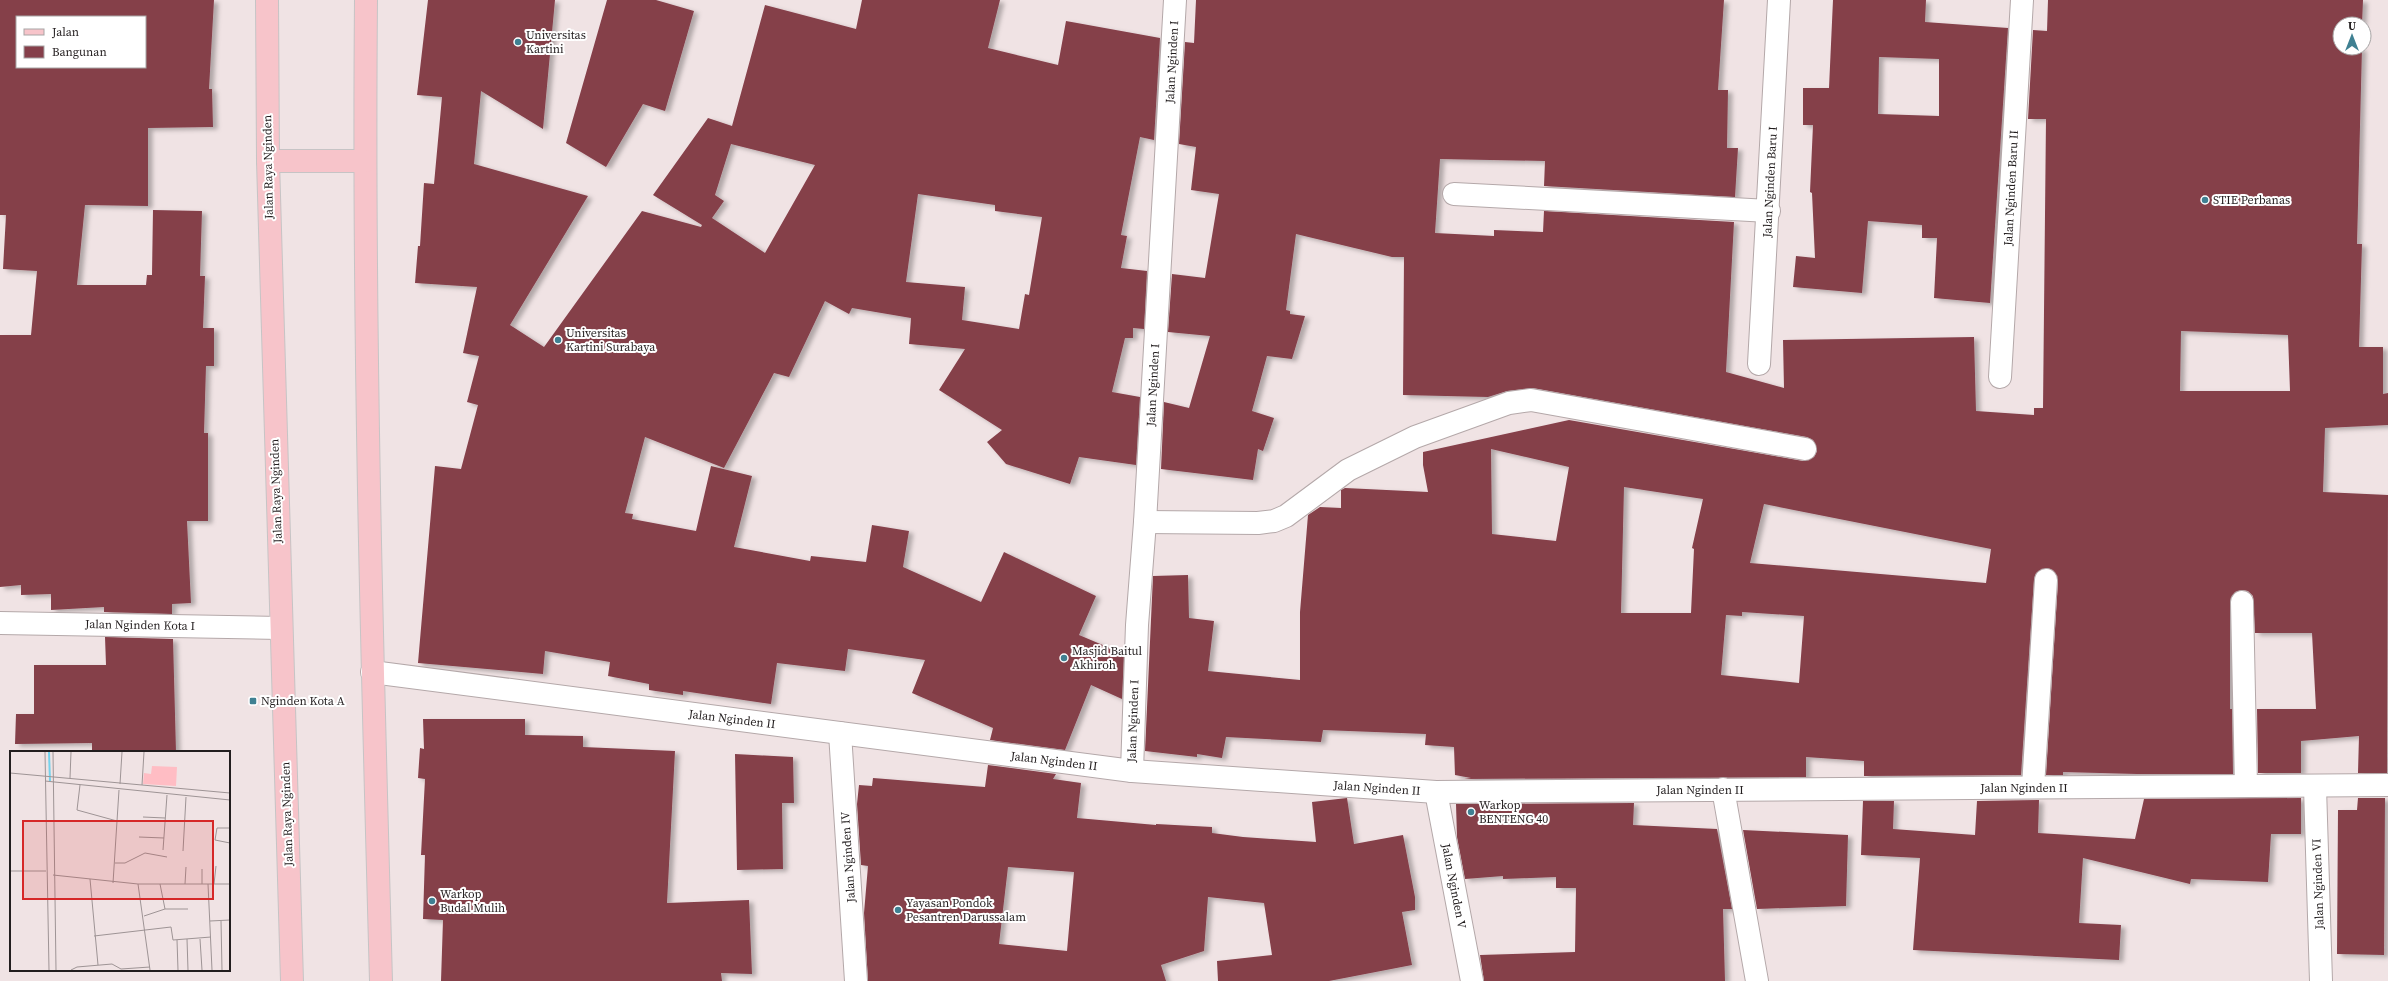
<svg xmlns="http://www.w3.org/2000/svg" width="2388" height="981" viewBox="0 0 2388 981" font-family="'Source Serif 4',serif">
  <style>
    .building { fill: #853f4a; fill-rule: evenodd; filter: url(#shadow) }
    .lines { fill: none; stroke-linecap: round; stroke-linejoin: round }
    .minor-casing { stroke: #b4a8a9; stroke-width: 24 }
    .primary-casing { stroke: #c6c4c5; stroke-width: 24 }
    .minor { stroke: #fff; stroke-width: 22 }
    .primary { stroke: #f7c4ca; stroke-width: 22 }
    .poi-dot { fill: #3f8092; stroke: #fff; stroke-width: 1.5 }
    .labels { text-anchor: middle; dominant-baseline: central; stroke-width: 4; stroke-linejoin: round; paint-order: stroke }
    .poi-label { font-size: 12px; fill: #231e1f; stroke: #fff; text-anchor: start }
    .street-label { font-size: 12px; fill: #231e1f; stroke: #fff }
    .inset-river { fill: none; stroke: #74d3ed; stroke-width: 2 }
    .inset-road { fill: none; stroke: #9e9495; stroke-width: 1 }
    .view { fill: #d62828; fill-opacity: 0.15; stroke: #d62828; stroke-width: 2 }
    .inset-edge { fill: none; stroke: #231e1f; stroke-width: 2 }
  </style>
  <defs>
    <filter id="shadow"><feDropShadow dx="4.5" dy="2.5" stdDeviation="2" flood-color="#0004"/></filter>
  </defs>
  <rect width="100%" height="100%" fill="#f0e3e4"/>
  <!-- building -->
  <g class="building">
    <path d="M0,0H214L209,89H212L213,127L148,128V206L85,205L77,285H146L147,275H152L153,210L202,211L200,276H205L203,328H214V366H206L204,433H208V521H187L191,603L172,604V614L104,612V607L51,610V594L21,595V585L0,587V335H31L37,271L3,269L6,215H0ZM17,17H145V67H17Z"/>
    <path d="M428,0H555L543,129L481,91L474,164L588,196L510,325L544,347L642,211L701,227L702,225L653,195L708,118L732,126L765,5L856,29L862,0H1000L988,48L1058,65L1066,21L1160,38L1154,140L1140,137L1121,235L1127,236L1121,268L1147,271L1144,329L1133,328V338H1125L1112,392L1140,397L1136,465L1079,457L1070,484L1006,464L987,442L1002,430L939,390L965,349L909,344L911,318L852,308L849,314L825,301L789,377L774,373L724,468L645,437L625,513L633,514L632,519L696,531L711,466L752,476L734,547L810,561L811,556L866,562L872,525L909,531L903,567L981,602L1004,552L1096,596L1079,635L1124,654L1122,699L1091,685L1065,750L990,740L993,728L912,693L925,660L848,649L845,671L777,663L771,704L683,691V695L649,690V684L608,676L610,662L545,651L543,674L418,663L435,466L461,469L478,405L467,402L479,356L463,353L477,287L415,283L418,246H420L424,183L434,184L442,97L417,95ZM731,144L815,165L765,253L712,218L724,201L715,195ZM918,194L995,205V211L1042,217L1029,295L1025,294L1019,329L962,320L965,287L906,282Z"/>
    <polygon points="607,0 656,0 694,11 665,111 643,104 606,167 566,143"/>
    <path d="M1196,0H1724L1718,90H1728L1727,148H1738L1735,197L1544,186L1545,161L1440,159L1435,233L1494,236V230L1543,232L1544,211L1734,222L1726,372L1784,388L1783,340L1974,337L1976,411L2034,415V408H2043L2046,119H2028L2033,30L2047,31L2048,0H2363L2362,24H2340V48H2362L2357,244H2362L2359,347H2383V394L2388,393V425L2325,428L2323,492L2388,495L2387,773H2358L2359,736L2301,741V773H2258L2257,709H2316L2312,633H2255L2253,596L2248,591L2242,590L2235,592L2230,602V709H2232L2233,774H2137L2063,772V775H2046L2058,581L2053,570L2046,568L2036,573L2034,579L2021,775L1864,776V761L1806,757V777L1464,779L1471,778L1455,775L1454,747L1425,745L1426,734L1323,730L1321,742L1226,737L1222,758L1197,754V757L1145,751L1153,576L1188,575L1189,618L1214,621L1208,671L1300,680V612L1308,515L1320,507L1341,508V490L1345,488L1428,492L1423,465V452L1569,420L1803,461L1814,457L1817,451L1813,440L1807,437L1533,388L1507,391L1488,397L1403,395L1404,257H1392L1296,234L1286,310L1290,311V314L1305,316L1292,359L1267,356L1252,411L1274,418L1263,451L1258,449L1253,480L1161,469L1164,402L1189,408L1210,336L1168,332L1172,274L1205,278L1219,194L1191,190L1196,147L1179,144L1185,42L1194,43ZM2181,331L2288,335L2290,391H2180ZM1491,449L1569,467L1556,541L1492,534ZM1624,487L1703,499L1692,548L1694,549L1691,613H1621ZM1764,504L1991,549L1986,583L1750,563ZM1742,612L1804,616L1799,683L1721,675L1726,615L1742,616Z"/>
    <path d="M1833,0H1926L1925,22L2008,28L1990,303L1934,298L1937,238H1922V225L1868,221L1862,293L1793,287L1796,256L1815,258L1812,193L1810,192L1813,125H1803V88H1829ZM1879,57L1939,59V116L1878,114Z"/>
    <polygon points="105,637 173,639 176,752 92,752 92,743 15,744 16,714 34,714 34,665 106,665"/>
    <polygon points="423,719 525,719 525,735 583,736 583,747 675,751 667,903 749,900 752,974 721,973 722,981 441,981 443,920 423,919 425,855 421,855 425,779 418,778 420,748 424,749"/>
    <polygon points="735,754 793,757 794,803 782,803 783,869 737,870"/>
    <path d="M988,765L1056,774L1053,779L1081,783L1077,818L1156,825V824L1212,827V833L1243,837L1316,842L1312,802L1347,798L1354,844L1403,835L1415,897V910L1402,912L1412,965L1329,981H1218L1217,961L1272,955L1264,903L1208,897L1204,951L1161,965L1166,981H868L864,913L868,866L861,865L857,804L859,785L872,786L873,778L985,787ZM1008,867L1074,872L1067,951L999,944Z"/>
    <polygon points="2301,798 2301,834 2271,834 2268,882 2191,879 2190,884 2083,858 2079,923 2121,925 2119,960 1913,950 1920,858 1861,855 1863,801 1894,801 1893,829 1975,835 1977,801 2039,800 2038,833 2135,839 2144,799"/>
    <polygon points="2358,798 2385,798 2384,955 2337,954 2338,810 2357,810"/>
    <polygon points="1634,803 1633,825 1717,829 1732,909 1723,909 1725,981 1484,981 1480,955 1575,952 1576,888 1556,888 1556,877 1503,879 1503,876 1465,879 1457,837 1456,804"/>
    <polygon points="1743,830 1848,835 1846,906 1757,909"/>
  </g>
  <g class="lines">
    <!-- minor casing -->
    <g class="minor-casing">
      <g id="minor">
        <polyline points="1454,194 1769,211"/>
        <polyline points="1759,364 1779,0"/>
        <polyline points="2000,377 2022,0"/>
        <polyline points="1145,522 1258,523 1274,521 1286,516 1348,470 1415,437 1509,403 1531,400 1805,449"/>
        <polyline points="2242,602 2246,786"/>
        <polyline points="0,623 280,628"/>
        <polyline points="372,672 1132,771 1436,792 2388,785"/>
        <polyline points="840,733 856,981"/>
        <polyline points="1132,771 1137,625 1145,522 1175,0"/>
        <polyline points="2033,787 2046,580"/>
        <polyline points="2315,787 2321,981"/>
        <polyline points="1723,789 1757,981"/>
        <polyline points="1436,792 1472,981"/>
      </g>
    </g>
    <!-- primary casing -->
    <g class="primary-casing">
      <g id="primary">
        <polyline points="267,0 268,161 292,981"/>
        <path d="M366,0C363,327 372,654 381,981"/>
        <polyline points="268,161 365,161"/>
      </g>
    </g>
    <!-- minor -->
    <use href="#minor" class="minor"/>
    <!-- primary -->
    <use href="#primary" class="primary"/>
  </g>
  <!-- markers -->
  <g class="poi-dot">
    <circle cx="518" cy="42" r="4"/>
    <circle cx="2205" cy="200" r="4"/>
    <circle cx="558" cy="340" r="4"/>
    <circle cx="1064" cy="658" r="4"/>
    <rect x="249" y="697" width="8" height="8" rx="2"/>
    <circle cx="1471" cy="812" r="4"/>
    <circle cx="432" cy="901" r="4"/>
    <circle cx="898" cy="910" r="4"/>
  </g>
  <g class="labels">
    <!-- poi labels -->
    <g class="poi-label">
      <text x="526" y="35">Universitas<tspan x="526" dy="14">Kartini</tspan></text>
      <text x="2213" y="200">STIE Perbanas</text>
      <text x="566" y="333">Universitas<tspan x="566" dy="14">Kartini Surabaya</tspan></text>
      <text x="1072" y="651">Masjid Baitul<tspan x="1072" dy="14">Akhiroh</tspan></text>
      <text x="261" y="701">Nginden Kota A</text>
      <text x="1479" y="805">Warkop<tspan x="1479" dy="14">BENTENG 40</tspan></text>
      <text x="440" y="894">Warkop<tspan x="440" dy="14">Budal Mulih</tspan></text>
      <text x="906" y="903">Yayasan Pondok<tspan x="906" dy="14">Pesantren Darussalam</tspan></text>
    </g>
    <!-- street labels -->
    <g class="street-label">
      <text transform="translate(1172 62) rotate(-87)">Jalan Nginden I</text>
      <text transform="translate(268 167) rotate(-91)">Jalan Raya Nginden</text>
      <text transform="translate(1770 182) rotate(-87)">Jalan Nginden Baru I</text>
      <text transform="translate(2011 188) rotate(-87)">Jalan Nginden Baru II</text>
      <text transform="translate(1153 385) rotate(-87)">Jalan Nginden I</text>
      <text transform="translate(276 491) rotate(-92)">Jalan Raya Nginden</text>
      <text transform="translate(140 625) rotate(1)">Jalan Nginden Kota I</text>
      <text transform="translate(732 719) rotate(7)">Jalan Nginden II</text>
      <text transform="translate(1133 721) rotate(-88)">Jalan Nginden I</text>
      <text transform="translate(1054 761) rotate(7)">Jalan Nginden II</text>
      <text transform="translate(1377 788) rotate(4)">Jalan Nginden II</text>
      <text x="2024" y="788">Jalan Nginden II</text>
      <text x="1700" y="790">Jalan Nginden II</text>
      <text transform="translate(287 814) rotate(-92)">Jalan Raya Nginden</text>
      <text transform="translate(848 857) rotate(-94)">Jalan Nginden IV</text>
      <text transform="translate(2318 884) rotate(-92)">Jalan Nginden VI</text>
      <text transform="translate(1454 886) rotate(79)">Jalan Nginden V</text>
    </g>
  </g>
  <!-- overview -->
  <g transform="translate(10 751)">
    <rect width="220" height="220" fill="#f0e3e4"/>
    <path d="M142,15L167,16L166,35L133,33L134,22L141,23Z" fill="#ffbdc4"/>
    <path class="inset-river" d="M39,1L40,30"/>
    <path class="inset-road" d="M35,1L39,219M43,1L46,219M0,22L220,42M60,27L61,1M35,30L220,49M110,33L112,1M70,34L67,59L107,70M132,34L134,1M133,66L155,67M220,77H207L205,89L220,92M129,86L154,87M153,99L157,44M173,100L176,46M105,112H115L135,102L157,106M192,118V133M0,120H36M43,124L128,133H220M80,128L88,214M103,132L109,39M128,133L140,219M150,133L155,158M175,133L176,116M198,133L202,219M204,133L206,115M134,165L155,158H178M200,170L220,169M211,170L212,219M84,185L161,176L163,189L201,186M177,188L178,219M190,188L192,219M167,189L168,219M61,219L67,216L102,213L111,218L140,216"/>
    <path class="view" d="M13,70H203V148H13Z"/>
    <rect width="220" height="220" class="inset-edge"/>
  </g>
  <!-- legend -->
  <rect x="16" y="16" width="130" height="52" fill="#ffffff" stroke="#a7a5a5"/>
  <rect x="24" y="29" width="20" height="6" fill="#f7c4ca" stroke="#a7a5a5"/>
  <text x="52" y="36" font-size="12" fill="#231e1f">Jalan</text>
  <rect x="24" y="46" width="20" height="12" fill="#853f4a" stroke="#a7a5a5"/>
  <text x="52" y="56" font-size="12" fill="#231e1f">Bangunan</text>
  <!-- north arrow -->
  <g transform="translate(2352 36)"><circle r="19" fill="#ffffff" stroke="#a7a5a5"/>
  <path d="M0-3L7 15L0 10L-7 15Z" fill="#3f8092"/>
  <text y="-6" font-size="11" font-weight="bold" text-anchor="middle" fill="#231e1f">U</text>
  </g>
</svg>
